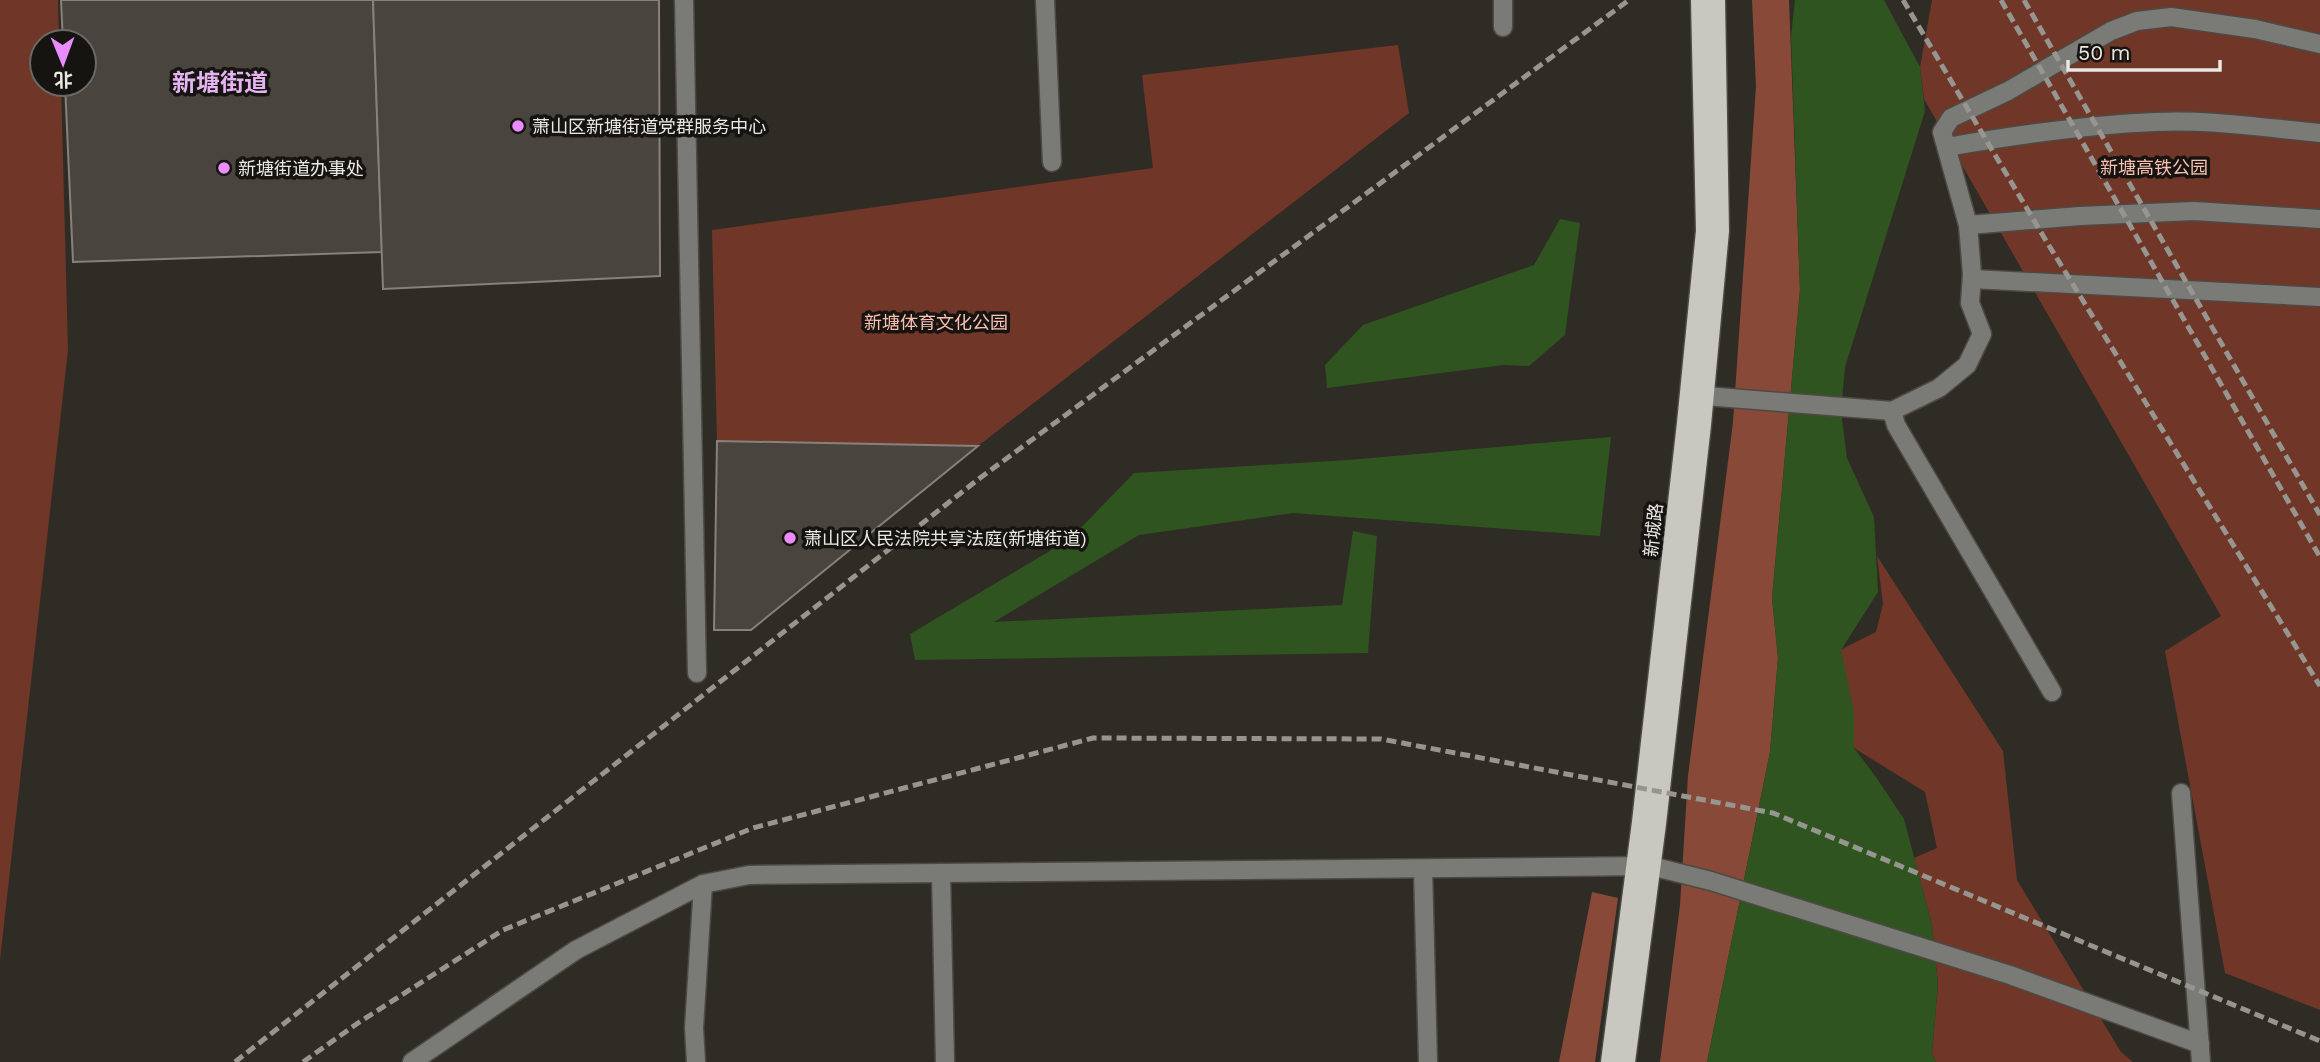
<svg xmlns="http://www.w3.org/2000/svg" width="2320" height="1062" viewBox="0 0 2320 1062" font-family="'Work Sans','Noto Sans SC',sans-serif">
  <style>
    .green { fill: #703627 }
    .forest { fill: #884938 }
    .water { fill: #2f541f }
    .building { fill: #4a443f; stroke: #88817b; stroke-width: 2 }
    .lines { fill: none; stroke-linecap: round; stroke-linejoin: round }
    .minor-casing { stroke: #4d4a44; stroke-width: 21 }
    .major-casing { stroke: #4d4a44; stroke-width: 21 }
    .minor { stroke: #7a7a76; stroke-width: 18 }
    .major { stroke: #c8c8c1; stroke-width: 18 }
    .rail { stroke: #979590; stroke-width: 5; stroke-dasharray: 10 5; stroke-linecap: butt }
    .poi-dot { fill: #e98dfe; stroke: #161411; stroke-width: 2.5 }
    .labels { text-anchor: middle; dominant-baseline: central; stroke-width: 7; stroke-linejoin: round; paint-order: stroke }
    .poi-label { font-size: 18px; fill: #eae8e4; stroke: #161411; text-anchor: start }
    .park-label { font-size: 18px; fill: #fcc0b0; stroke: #161411 }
    .street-label { font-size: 18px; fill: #eae8e4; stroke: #161411 }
    .district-label { font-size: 24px; font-weight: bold; fill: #e5b3f0; stroke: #161411 }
  </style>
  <rect width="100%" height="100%" fill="#2f2c25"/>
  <!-- green -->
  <g class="green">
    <polygon points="0,0 58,0 59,42 42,42 42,84 61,84 68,350 0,960"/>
    <polygon points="1932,0 2320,0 2320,1010 2225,973 2165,651 2221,616 1924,99 1920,67"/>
    <polygon points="1398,45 1409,113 978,446 717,441 712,230 1153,168 1142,75"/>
    <polygon points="1877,556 2003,751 2017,880 2121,1052 2133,1062 1936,1062 1932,1054 1938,984 1932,925 1914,858 1937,848 1925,792 1854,748 1840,650 1876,632 1883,604"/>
  </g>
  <!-- forest -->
  <g class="forest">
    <polygon points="1752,0 1789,0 1800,290 1772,598 1778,658 1770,752 1707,1062 1660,1062 1680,905 1688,776 1733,422 1756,86"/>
    <polygon points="1592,892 1618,898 1595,1062 1559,1062"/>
  </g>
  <!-- water -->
  <g class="water">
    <polygon points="1795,0 1884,0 1920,67 1925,111 1845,367 1841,412 1847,458 1874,517 1878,592 1841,650 1854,712 1854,748 1876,777 1904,819 1932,925 1938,984 1932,1054 1936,1062 1707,1062 1770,752 1778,658 1772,598 1800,290 1791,36"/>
    <polygon points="1560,219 1580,223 1565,335 1529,366 1503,365 1327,388 1325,365 1363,325 1534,265"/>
    <polygon points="1611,437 1600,536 1293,513 1139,535 994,622 1342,605 1353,531 1377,536 1368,653 915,660 910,634 1070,539 1134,473 1348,460"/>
  </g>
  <!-- building -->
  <g class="building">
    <polygon points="61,0 373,0 382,252 73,262 65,84 84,84 84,42 63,42"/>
    <polygon points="373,0 659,0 660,276 383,289"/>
    <polygon points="717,441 978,446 751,630 714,630"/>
  </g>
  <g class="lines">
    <!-- minor casing -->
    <g class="minor-casing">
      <g id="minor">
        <polyline points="684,0 697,673"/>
        <polyline points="1045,0 1052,162"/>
        <polyline points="1503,27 1503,0"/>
        <path d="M1947,147C2016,135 2084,125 2154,122C2209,119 2265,128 2320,133"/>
        <polyline points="1968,225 2080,216 2194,211 2320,219"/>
        <polyline points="1972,279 2320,297"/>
        <polyline points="1705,396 1892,411 1939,388 1967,365 1982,334 1970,303 1972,274 1968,225 1942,132 1951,118 2008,91 2111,31 2137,21 2171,17 2255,29 2320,44"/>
        <polyline points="1892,411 1896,425 2052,692"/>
        <polyline points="2181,793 2201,1062"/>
        <polyline points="1423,869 1428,1062"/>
        <polyline points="941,873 945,1062"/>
        <polyline points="412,1062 576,950 703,884 749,875 1651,866 1711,881 2010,975 2200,1044"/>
        <polyline points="696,1062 694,1028 703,884"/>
      </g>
    </g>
    <!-- major casing -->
    <g class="major-casing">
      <g id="major">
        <polyline points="1610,1062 1641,822 1686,423 1705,231 1700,0"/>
        <polyline points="1626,1062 1657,824 1702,425 1720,231 1716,0"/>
      </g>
    </g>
    <!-- minor -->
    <use href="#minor" class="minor"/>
    <!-- major -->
    <use href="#major" class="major"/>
    <!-- rail -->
    <g class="rail">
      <polyline points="1903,0 2045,239 2320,686"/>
      <polyline points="2001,0 2320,557"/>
      <polyline points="2024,0 2320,515"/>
      <polyline points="235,1062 980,478 1629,0"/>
      <polyline points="303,1062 358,1023 503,930 753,828 1093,738 1381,739 1773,813 2320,1041"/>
    </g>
  </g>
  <!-- markers -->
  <g class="poi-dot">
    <circle cx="518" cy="126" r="7"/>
    <circle cx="224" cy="168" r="7"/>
    <circle cx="790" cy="538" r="7"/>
  </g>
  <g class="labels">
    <!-- poi labels -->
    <g class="poi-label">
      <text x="532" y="126">萧山区新塘街道党群服务中心</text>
      <text x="238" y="168">新塘街道办事处</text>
      <text x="804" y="538">萧山区人民法院共享法庭(新塘街道)</text>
    </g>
    <!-- park labels -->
    <g class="park-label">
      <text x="2154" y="167">新塘高铁公园</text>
      <text x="936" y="322">新塘体育文化公园</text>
    </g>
    <!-- street labels -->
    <g class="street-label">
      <text transform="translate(1653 530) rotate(-84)">新城路</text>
    </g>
    <!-- district labels -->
    <g class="district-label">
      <text x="220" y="83">新塘街道</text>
    </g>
  </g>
  <!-- north arrow -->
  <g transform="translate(63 63) rotate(179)"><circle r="33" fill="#161411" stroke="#6b6965" stroke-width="2"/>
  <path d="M0-5L12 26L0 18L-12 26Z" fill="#e98dfe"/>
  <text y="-10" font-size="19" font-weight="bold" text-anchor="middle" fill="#eae8e4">北</text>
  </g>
  <!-- scale -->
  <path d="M2068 60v10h152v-10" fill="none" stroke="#eae8e4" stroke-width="3.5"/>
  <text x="2078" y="60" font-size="21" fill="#eae8e4" stroke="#161411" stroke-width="5" paint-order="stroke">50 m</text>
</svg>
